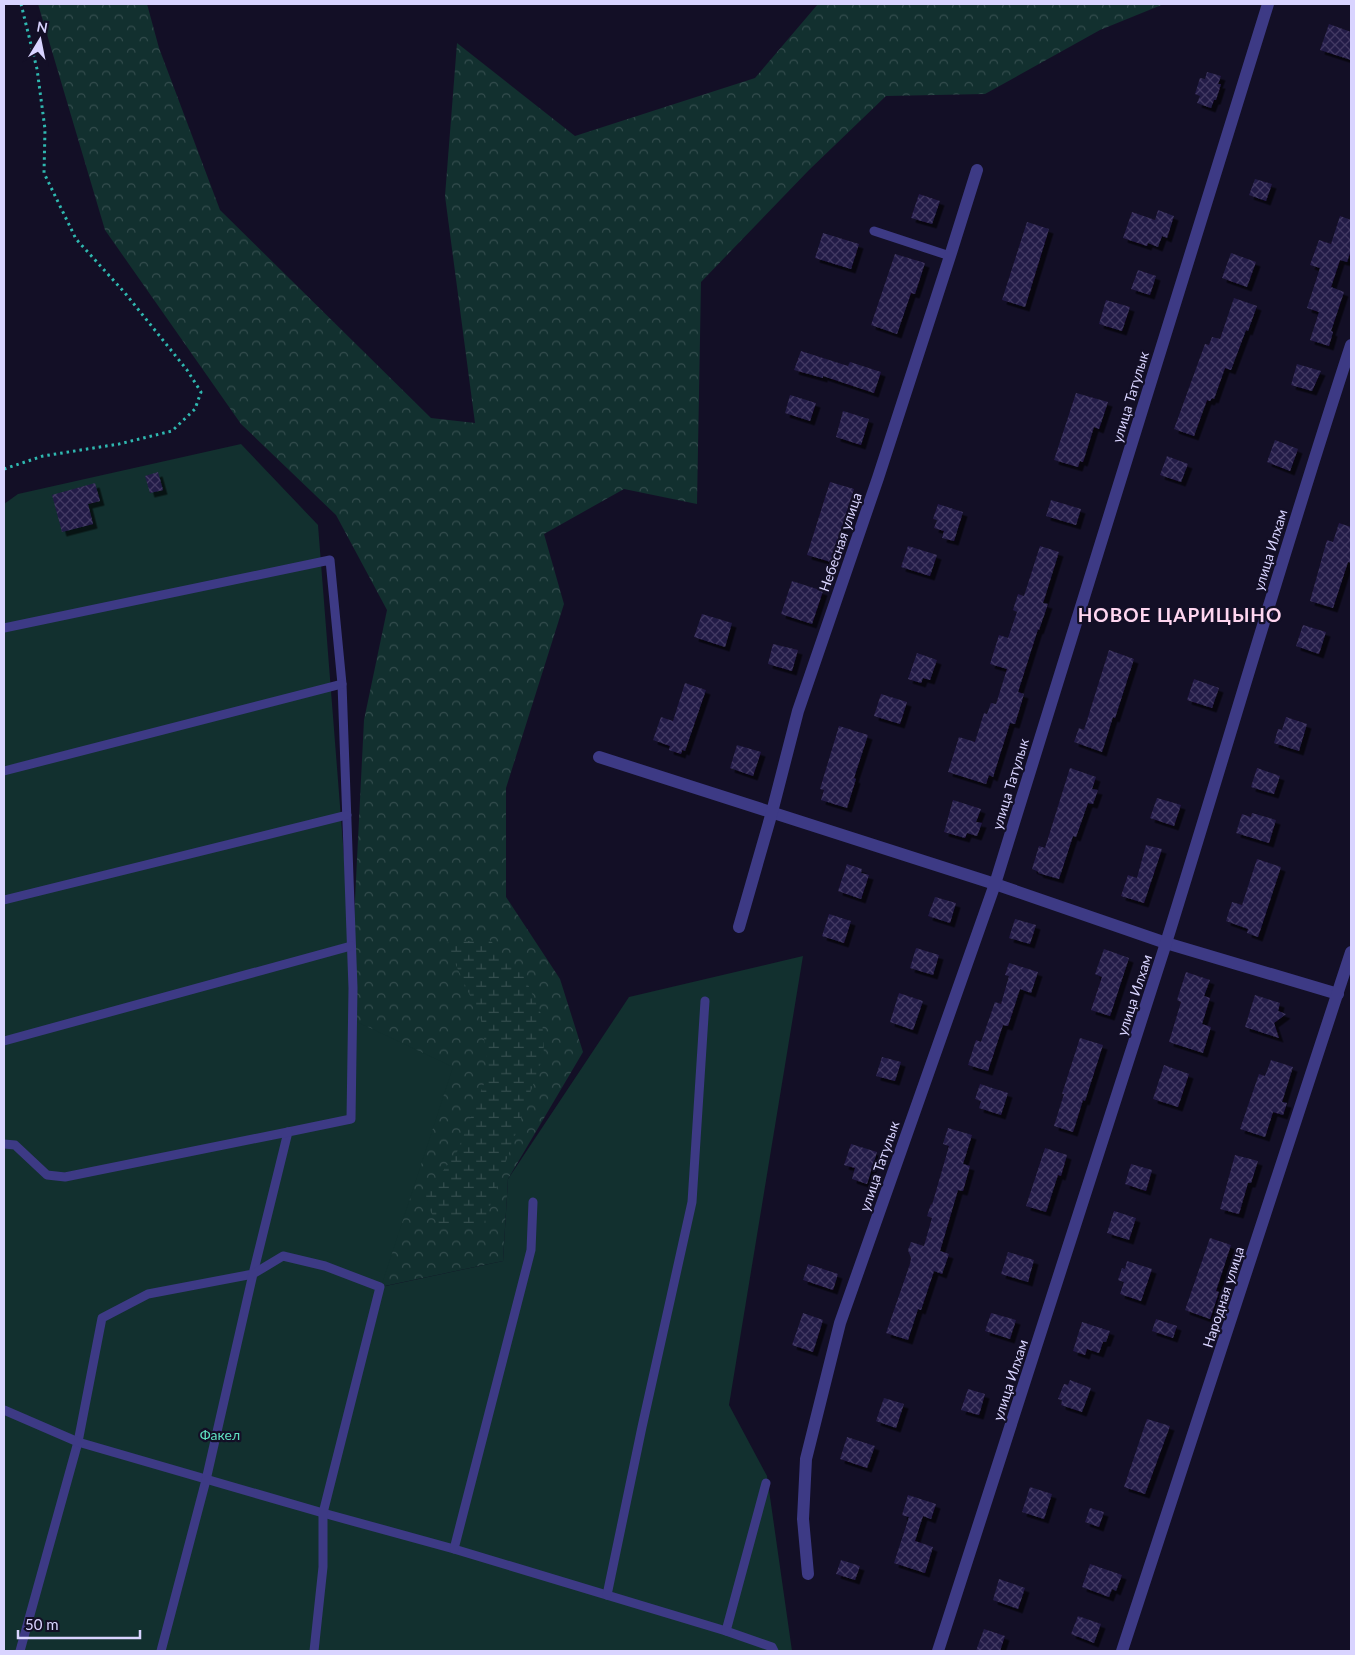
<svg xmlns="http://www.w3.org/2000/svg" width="1355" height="1655" viewBox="0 0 1355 1655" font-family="Lato,sans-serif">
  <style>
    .forest { fill: url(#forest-crowns) }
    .wetland { fill: url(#wetland-marsh) }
    .garden { fill: #12302f }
    .building { fill: url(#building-cross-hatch); filter: url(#shadow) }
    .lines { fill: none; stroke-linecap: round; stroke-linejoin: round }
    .path { stroke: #2fb8b0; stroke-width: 3; stroke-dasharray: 2.5 4; stroke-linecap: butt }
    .lane { stroke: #3d3a85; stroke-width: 9 }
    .street { stroke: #3d3a85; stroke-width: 12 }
    .labels { text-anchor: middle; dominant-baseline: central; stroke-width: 4.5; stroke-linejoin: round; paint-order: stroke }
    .street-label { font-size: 14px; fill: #d9d4ff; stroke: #130f26 }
    .park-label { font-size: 14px; fill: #5fe0c0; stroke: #130f26 }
    .district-label { font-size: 19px; font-weight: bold; letter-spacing: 1px; fill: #ffd6f0; stroke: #130f26 }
  </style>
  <defs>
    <pattern id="forest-crowns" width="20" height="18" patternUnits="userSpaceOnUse" patternTransform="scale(1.25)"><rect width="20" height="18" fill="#12302f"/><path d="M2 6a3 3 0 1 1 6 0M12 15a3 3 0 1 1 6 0" fill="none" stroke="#344d4e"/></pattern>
    <pattern id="wetland-marsh" width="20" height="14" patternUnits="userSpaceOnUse" patternTransform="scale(1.25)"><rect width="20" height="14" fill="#12302f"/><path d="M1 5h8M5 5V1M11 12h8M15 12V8" fill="none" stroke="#344d4e"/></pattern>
    <pattern id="building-cross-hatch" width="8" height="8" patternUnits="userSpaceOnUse" patternTransform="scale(1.25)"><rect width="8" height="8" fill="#241b47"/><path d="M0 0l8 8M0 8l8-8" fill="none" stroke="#433b63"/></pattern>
    <filter id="shadow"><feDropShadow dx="4.5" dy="4.5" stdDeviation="0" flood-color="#0009"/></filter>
  </defs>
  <rect width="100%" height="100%" fill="#130f26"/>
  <!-- forest -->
  <polygon class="forest" points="38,4 147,4 159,48 220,210 431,418 475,423 445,196 457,43 575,136 755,78 818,4 1164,4 1100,30 985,94 886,96 809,170 701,282 697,504 624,489 544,534 564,604 506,788 506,897 560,979 583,1052 508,1179 503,1261 380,1287 349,1019 364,720 387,610 336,515 241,424 105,230"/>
  <!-- wetland -->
  <polygon class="wetland" points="489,939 525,978 542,1016 544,1054 484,1223 437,1223 423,1198 457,1152 489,1071 481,1020 446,943"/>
  <!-- garden -->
  <polygon class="garden" points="241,444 318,525 351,946 349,1018 453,1067 381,1287 503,1261 508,1179 629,997 803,956 729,1405 767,1476 792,1651 4,1651 4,504 18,494"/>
  <!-- building -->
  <g class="building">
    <polygon points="1329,24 1351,32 1351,60 1320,50"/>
    <polygon points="1207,72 1221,76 1218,84 1221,84 1216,100 1214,100 1211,108 1197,103 1200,96 1195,94 1200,78 1205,79"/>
    <polygon points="1255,179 1272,184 1266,201 1249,195"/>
    <polygon points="919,194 940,201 932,224 911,218"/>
    <polygon points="1158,210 1174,216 1167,238 1162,236 1158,247 1148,243 1147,246 1123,238 1132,212 1155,220"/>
    <polygon points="1340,216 1351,220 1351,250 1347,262 1340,260 1331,287 1344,292 1331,331 1333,332 1329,346 1310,340 1319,312 1307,308 1320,268 1310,265 1319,240 1331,244"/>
    <polygon points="1027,222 1049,229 1025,307 1002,300"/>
    <polygon points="823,233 859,244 851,269 815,258"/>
    <polygon points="1231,253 1256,262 1247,287 1222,278"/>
    <polygon points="895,254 925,263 915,294 911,293 897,334 871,325"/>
    <polygon points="1138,270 1156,276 1150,295 1131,289"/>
    <polygon points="1234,298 1257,306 1248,331 1246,330 1231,370 1225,368 1214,399 1212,398 1210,401 1207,400 1194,436 1174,429 1205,344 1209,345 1212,337 1220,339"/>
    <polygon points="1106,300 1130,307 1122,331 1099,324"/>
    <polygon points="801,351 848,366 850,362 881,372 874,393 823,376 823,378 794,370"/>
    <polygon points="1297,364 1321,371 1312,391 1291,385"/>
    <polygon points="1076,393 1108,402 1099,429 1094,427 1083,462 1080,461 1078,467 1054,460"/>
    <polygon points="790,395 816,403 810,421 785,413"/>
    <polygon points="843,411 869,419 861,445 836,437"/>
    <polygon points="1275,440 1298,449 1290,471 1267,462"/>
    <polygon points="1167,456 1188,464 1181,482 1160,475"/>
    <polygon points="158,472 163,490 150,493 145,476"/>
    <polygon points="830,482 854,489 831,562 807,555"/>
    <polygon points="95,483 100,501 88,504 93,524 62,532 52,495"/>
    <polygon points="1051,500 1081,509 1076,525 1046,516"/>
    <polygon points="938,504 963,512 954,541 942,538 944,531 934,528 937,520 933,519"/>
    <polygon points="1339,523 1351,527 1351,563 1348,562 1333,608 1310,601 1327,540 1333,542"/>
    <polygon points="908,546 937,555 930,576 901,567"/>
    <polygon points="1040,546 1059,552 1043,603 1048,604 1039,630 1038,629 1018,692 1024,694 1015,724 1010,723 993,777 989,775 986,784 948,772 959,737 975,742 984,713 987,714 991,703 996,704 1007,669 990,664 999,635 1008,638 1017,612 1013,610 1018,594 1024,596"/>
    <polygon points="792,581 823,591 812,624 781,614"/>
    <polygon points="702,614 732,623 725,647 694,637"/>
    <polygon points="1303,625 1326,632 1319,654 1296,646"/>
    <polygon points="773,644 798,650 792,671 768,664"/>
    <polygon points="1109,650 1134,659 1115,718 1113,717 1102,752 1074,742 1079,728 1084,730"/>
    <polygon points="917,653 937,660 930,680 923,678 921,683 908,679"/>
    <polygon points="1194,679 1219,688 1212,708 1187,700"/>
    <polygon points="685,683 706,690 685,751 682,750 681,754 669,750 670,746 653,740 661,717 673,721"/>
    <polygon points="881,694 907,702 900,724 874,716"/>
    <polygon points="1286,717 1307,724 1299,751 1274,743 1278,729 1282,730"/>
    <polygon points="839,726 868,735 854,778 856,779 847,808 821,800 824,790 820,789"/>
    <polygon points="737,745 761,752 753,776 730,768"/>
    <polygon points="1070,768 1096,777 1092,789 1098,790 1093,804 1088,803 1076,837 1073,836 1059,879 1038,873 1039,872 1032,869 1039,846 1045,848"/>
    <polygon points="1257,768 1280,776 1274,794 1251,787"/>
    <polygon points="1157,798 1181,805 1174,826 1150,818"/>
    <polygon points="953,800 981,809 976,822 982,823 977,836 967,833 965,838 944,832"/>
    <polygon points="1252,813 1276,820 1269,843 1236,833 1242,814 1251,817"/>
    <polygon points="1146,845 1162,849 1144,903 1121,896 1128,875 1137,878"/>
    <polygon points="1257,859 1281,867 1258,937 1247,933 1248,929 1226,921 1232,902 1242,905"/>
    <polygon points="847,864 862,869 861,873 869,875 861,899 838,891"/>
    <polygon points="935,897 956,903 950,923 928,916"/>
    <polygon points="829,914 851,921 844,943 822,936"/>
    <polygon points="1015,919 1036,925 1030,944 1009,938"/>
    <polygon points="916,948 939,955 933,975 910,968"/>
    <polygon points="1104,949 1129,958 1110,1016 1091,1010 1102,977 1095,974"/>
    <polygon points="1009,963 1038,972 1031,993 1020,989 1008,1026 1003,1025 988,1071 968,1065 976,1040 981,1042 995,1002 1001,1004 1009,976 1005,975"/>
    <polygon points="1186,972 1210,980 1204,996 1210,998 1202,1024 1211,1027 1203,1053 1169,1042 1181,1002 1177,1000"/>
    <polygon points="899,993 923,1001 913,1030 890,1022"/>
    <polygon points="1255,995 1280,1003 1278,1011 1286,1014 1274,1023 1279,1038 1245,1027"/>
    <polygon points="1080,1038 1103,1045 1085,1101 1083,1100 1073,1132 1054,1126 1064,1094 1062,1094"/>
    <polygon points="882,1057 901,1062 895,1081 876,1076"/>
    <polygon points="1271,1060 1293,1067 1282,1102 1287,1103 1283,1115 1273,1112 1265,1137 1240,1129 1259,1074 1265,1076"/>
    <polygon points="1164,1065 1189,1074 1178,1107 1153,1099"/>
    <polygon points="980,1084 1008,1093 1001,1115 979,1108 981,1101 975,1099"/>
    <polygon points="948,1128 972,1135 963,1164 970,1166 963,1191 958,1190 940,1251 949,1254 942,1274 934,1271 921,1310 918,1309 908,1340 886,1333 910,1264 911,1258 908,1250 911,1242 924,1246 932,1218 927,1216 931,1204 932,1205 949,1146 943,1144"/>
    <polygon points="851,1144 877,1152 867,1184 852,1179 855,1168 844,1165"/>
    <polygon points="1045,1148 1067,1155 1061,1176 1058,1175 1046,1212 1026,1206"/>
    <polygon points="1235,1155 1258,1161 1251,1183 1248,1183 1239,1214 1220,1209"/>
    <polygon points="1131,1164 1152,1170 1146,1191 1125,1184"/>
    <polygon points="1114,1211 1136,1218 1129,1240 1107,1233"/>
    <polygon points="1210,1238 1231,1245 1216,1291 1219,1292 1210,1319 1185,1310"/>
    <polygon points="1008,1252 1034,1260 1028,1282 1001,1274"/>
    <polygon points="1127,1261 1152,1269 1141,1301 1120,1294 1124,1282 1118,1280 1122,1268 1125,1269"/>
    <polygon points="808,1264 838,1274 833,1290 803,1280"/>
    <polygon points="803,1313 823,1320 813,1352 792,1345"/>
    <polygon points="991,1313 1016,1320 1010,1339 985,1331"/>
    <polygon points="1156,1319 1177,1326 1173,1338 1152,1331"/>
    <polygon points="1082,1322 1110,1331 1106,1342 1103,1342 1099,1353 1087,1349 1085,1355 1073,1351"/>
    <polygon points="1070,1380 1091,1388 1082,1412 1061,1405 1062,1400 1058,1399 1064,1384 1068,1385"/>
    <polygon points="968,1389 985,1394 979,1415 961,1410"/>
    <polygon points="884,1398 904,1404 896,1428 876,1421"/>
    <polygon points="1147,1419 1170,1426 1145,1494 1124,1487"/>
    <polygon points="847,1437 875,1446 867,1468 840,1459"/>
    <polygon points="1030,1487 1052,1494 1044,1519 1022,1512"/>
    <polygon points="908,1495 936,1504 931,1519 923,1516 915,1541 933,1547 925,1573 894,1563 909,1517 902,1515"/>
    <polygon points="1090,1508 1104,1512 1099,1527 1085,1522"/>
    <polygon points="841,1560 860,1566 855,1580 836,1574"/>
    <polygon points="1090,1564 1122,1575 1116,1591 1112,1589 1109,1597 1082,1587"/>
    <polygon points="999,1579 1025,1588 1018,1609 993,1600"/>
    <polygon points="1078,1616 1101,1624 1094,1643 1071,1634"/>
    <polygon points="984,1629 1005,1636 1000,1651 976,1651"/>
  </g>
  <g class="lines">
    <!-- path -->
    <polyline class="path" points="4,469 43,456 119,444 172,431 195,409 201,392 187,370 125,293 76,239 44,173 45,129 37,69 21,4"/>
    <!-- lane -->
    <g class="lane">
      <polyline points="874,231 950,256"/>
      <polyline points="4,628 330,560 342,684 353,988 351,1119 288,1132 253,1274 148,1294 102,1318 78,1442 20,1651"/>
      <polyline points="4,771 342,684"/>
      <polyline points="4,900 347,815"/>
      <polyline points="4,1041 351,946"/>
      <polyline points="4,1144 15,1145 47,1175 65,1177 288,1132"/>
      <polyline points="4,1410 78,1442 323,1513 454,1549 726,1631 772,1647 774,1651"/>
      <polyline points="454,1549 531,1250 533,1202"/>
      <polyline points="607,1595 642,1427 692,1202 705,1001"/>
      <polyline points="726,1631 766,1483"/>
      <polyline points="161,1651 206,1480 253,1274 283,1256 325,1266 380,1287 323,1513 323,1567 314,1651"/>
    </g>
    <!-- street -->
    <g class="street">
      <polyline points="599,757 995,884 1166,943 1338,994"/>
      <polyline points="739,927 772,812 798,711 878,478 950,256 977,170"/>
      <polyline points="808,1574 803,1519 806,1459 840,1323 995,884 1268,4"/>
      <path d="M938,1651C1015,1416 1092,1180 1166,943C1228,744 1286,543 1351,345"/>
      <polyline points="1122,1651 1351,952"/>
    </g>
  </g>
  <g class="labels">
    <!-- street labels -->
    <g class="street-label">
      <text transform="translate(1130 397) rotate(-73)">улица Татулык</text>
      <text transform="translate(840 542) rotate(-71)">Небесная улица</text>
      <text transform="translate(1270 550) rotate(-73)">улица Илхам</text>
      <text transform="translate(1010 784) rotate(-73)">улица Татулык</text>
      <text transform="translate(1134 995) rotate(-72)">улица Илхам</text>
      <text transform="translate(879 1166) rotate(-71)">улица Татулык</text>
      <text transform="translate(1223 1297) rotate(-72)">Народная улица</text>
      <text transform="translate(1010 1380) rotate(-72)">улица Илхам</text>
    </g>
    <!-- park labels -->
    <g class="park-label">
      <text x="220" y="1434">Факел</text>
    </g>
    <!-- district labels -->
    <g class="district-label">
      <text x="1180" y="614">НОВОЕ ЦАРИЦЫНО</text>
    </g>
  </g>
  <!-- border -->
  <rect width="1355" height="1655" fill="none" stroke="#d9d4ff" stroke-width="10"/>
  <!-- north arrow -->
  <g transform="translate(40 40) rotate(10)" stroke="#130f26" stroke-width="4" paint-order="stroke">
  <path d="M0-4L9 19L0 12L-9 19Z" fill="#d9d4ff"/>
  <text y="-8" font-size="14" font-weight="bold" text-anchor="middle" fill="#d9d4ff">N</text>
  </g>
  <!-- scale -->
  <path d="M18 1630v8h122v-8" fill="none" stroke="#d9d4ff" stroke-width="2.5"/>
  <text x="25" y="1630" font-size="15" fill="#d9d4ff" stroke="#130f26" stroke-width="4" paint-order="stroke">50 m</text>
</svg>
